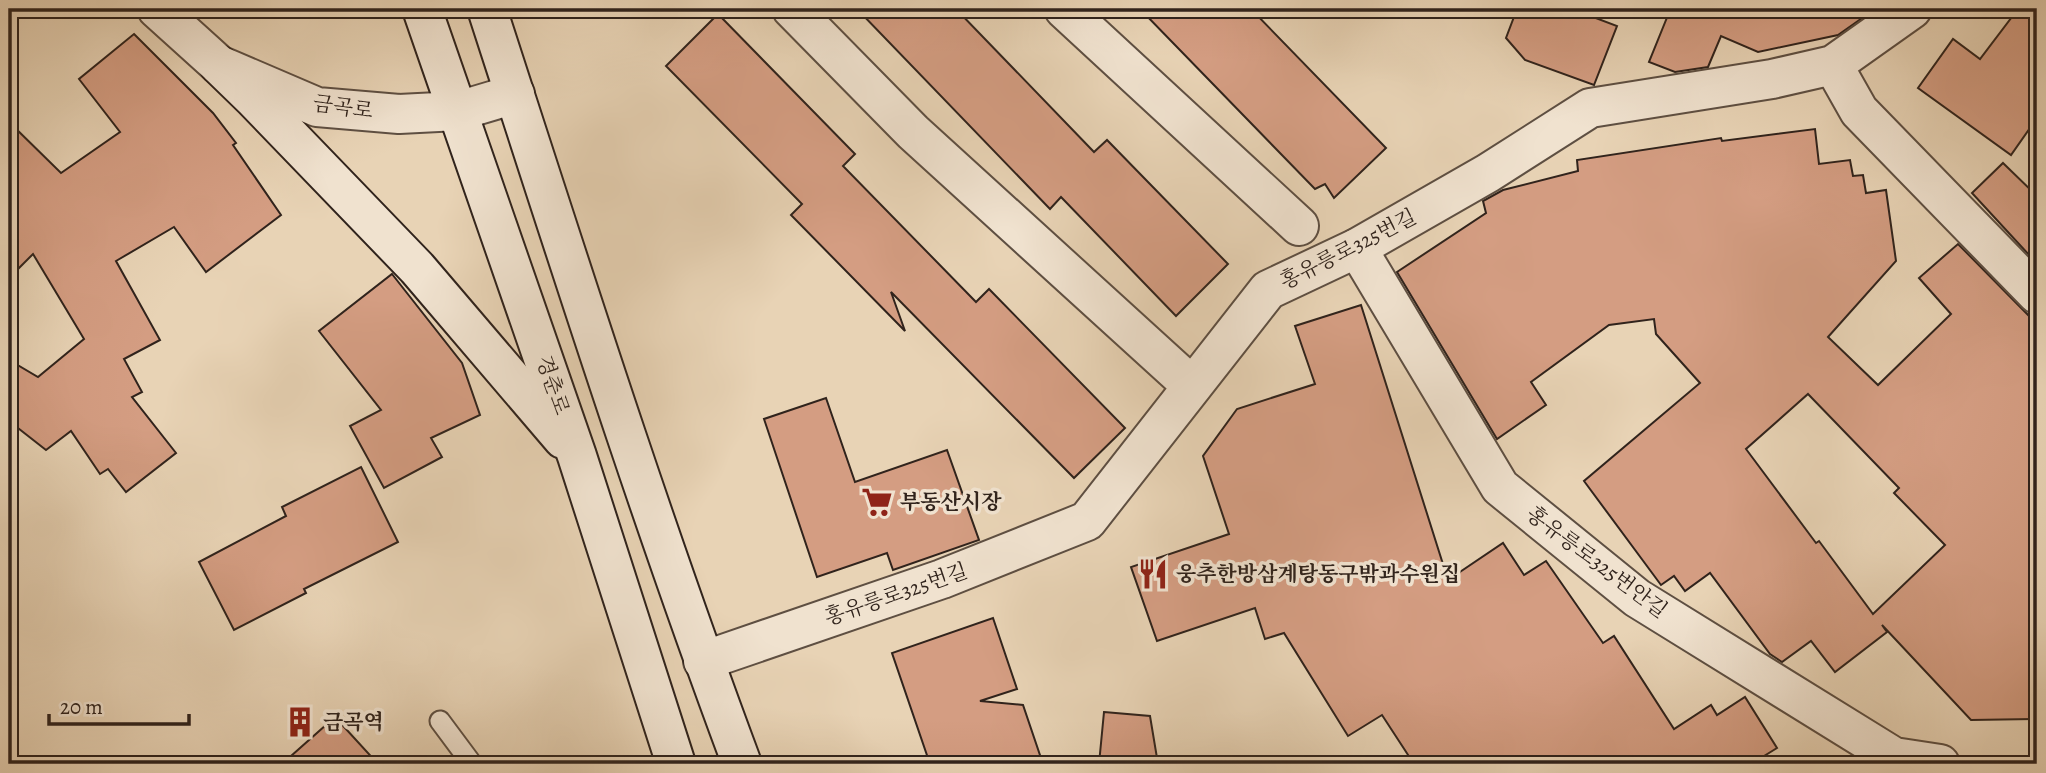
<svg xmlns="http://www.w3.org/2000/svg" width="2046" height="773" viewBox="0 0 2046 773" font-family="Alegreya,'Noto Serif KR',serif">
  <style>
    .building { fill: #d49d82; stroke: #30231c; stroke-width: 2; fill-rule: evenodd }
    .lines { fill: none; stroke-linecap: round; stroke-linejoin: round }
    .lane-casing { stroke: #5e4f42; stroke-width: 23 }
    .street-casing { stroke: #5e4f42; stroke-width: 42 }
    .secondary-casing { stroke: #30231c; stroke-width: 42 }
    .lane { stroke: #f0e2cf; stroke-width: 19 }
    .street { stroke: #f0e2cf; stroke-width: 38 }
    .secondary { stroke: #f0e2cf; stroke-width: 38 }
    .labels { text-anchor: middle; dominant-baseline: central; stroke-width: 7; stroke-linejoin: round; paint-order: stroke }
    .street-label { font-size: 21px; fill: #30231c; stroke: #f0e2cf }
    .poi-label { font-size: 21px; font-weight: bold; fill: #30231c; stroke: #f0e2cf; text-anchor: start }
  </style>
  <rect width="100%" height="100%" fill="#e8d3b5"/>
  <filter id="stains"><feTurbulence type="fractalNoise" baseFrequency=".00286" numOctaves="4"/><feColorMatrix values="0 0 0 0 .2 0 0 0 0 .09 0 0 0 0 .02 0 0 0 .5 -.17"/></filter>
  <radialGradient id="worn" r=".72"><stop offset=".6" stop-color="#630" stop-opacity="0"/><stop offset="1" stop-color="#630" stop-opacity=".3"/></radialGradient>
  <!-- building -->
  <g class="building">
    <polygon points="857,9 956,9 1094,152 1107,140 1228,264 1176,316 1061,197 1050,209"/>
    <polygon points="1140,9 1251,9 1386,148 1334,198 1325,184 1315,189"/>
    <polygon points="1517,9 1572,9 1617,26 1594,85 1525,60 1506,38"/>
    <polygon points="1656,9 1875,9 1838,35 1758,52 1721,36 1708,67 1675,72 1649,62 1668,15"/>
    <polygon points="2018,9 2037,9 2037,118 2011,155 1918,88 1953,39 1980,59"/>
    <polygon points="718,14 855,154 843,166 976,302 989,289 1125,428 1074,478 891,292 905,331 791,215 802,204 666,66"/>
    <polygon points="134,34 213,113 236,143 233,145 281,215 206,272 174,227 116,261 160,340 124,359 142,392 132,397 176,453 126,492 108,469 100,474 71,431 46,450 9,421 9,360 38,377 84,339 33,254 9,278 9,122 61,173 120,132 79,79"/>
    <path d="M1815,129L1819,164L1850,160L1853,176L1863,175L1866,193L1886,190L1896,261L1828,337L1878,385L1951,314L1919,278L1958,244L2037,324V719L1971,720L1882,625L1887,632L1835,672L1811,641L1782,662L1770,654L1710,573L1685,591L1674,576L1661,585L1584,481L1700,383L1656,334L1654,319L1609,325L1531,382L1546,405L1497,439L1397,272L1486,213L1483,201L1503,190L1578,171L1577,160L1721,138L1722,141ZM1808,394L1899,488L1894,493L1945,545L1873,614L1819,541L1816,543L1746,449Z"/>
    <polygon points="2003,163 2037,196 2037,249 2030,256 1972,193"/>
    <polygon points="392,274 462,363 480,415 431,438 442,457 384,488 350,426 381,410 319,331"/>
    <polygon points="1361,305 1448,580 1503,543 1524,575 1546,561 1603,643 1614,636 1674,729 1711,705 1717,715 1745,697 1777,748 1751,764 1414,764 1382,715 1348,736 1284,633 1265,639 1255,608 1157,641 1131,567 1229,534 1203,456 1237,409 1315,384 1295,326"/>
    <polygon points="826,398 855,482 947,450 979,540 893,570 887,553 817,577 764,419"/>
    <polygon points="361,467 398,542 304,589 306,593 234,630 199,562 286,516 282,507"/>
    <polygon points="993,618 1017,689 980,701 1023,705 1043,764 930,764 892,653"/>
    <polygon points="1104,712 1150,716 1158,764 1099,764"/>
    <polygon points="335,717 378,764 282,764"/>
  </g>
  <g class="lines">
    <!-- lane casing -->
    <g class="lane-casing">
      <polyline id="lane" points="440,721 472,764"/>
    </g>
    <!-- street casing -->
    <g class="street-casing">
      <g id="street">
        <polyline points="157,9 219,65 317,107 399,114 458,111 515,94"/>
        <polyline points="792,9 913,132 1192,386"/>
        <polyline points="1064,9 1299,226"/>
        <polyline points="1833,65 1859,111 2037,294"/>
        <polyline points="1357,248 1500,487 1637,598 1894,757 1940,764"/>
        <polyline points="703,661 942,579 1087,521 1268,290 1357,248 1488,173 1590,108 1772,79 1833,65 1912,9"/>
      </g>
    </g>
    <!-- secondary casing -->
    <g class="secondary-casing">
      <g id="secondary">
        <polyline points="422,9 577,456 676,764"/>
        <path d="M487,9C569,262 649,515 742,764"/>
        <polyline points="219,65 253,98 417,268 563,439"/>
      </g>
    </g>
    <!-- lane -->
    <use href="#lane" class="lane"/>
    <!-- street -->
    <use href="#street" class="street"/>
    <!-- secondary -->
    <use href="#secondary" class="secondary"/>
  </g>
  <!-- icons -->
  <defs>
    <g id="supermarket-bare" transform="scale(2.415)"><path d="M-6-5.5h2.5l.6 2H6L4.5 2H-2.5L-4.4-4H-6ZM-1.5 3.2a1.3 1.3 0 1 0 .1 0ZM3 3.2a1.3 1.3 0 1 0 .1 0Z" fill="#8f2418" stroke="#f0e2cf" stroke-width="2.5" paint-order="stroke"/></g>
    <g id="restaurant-bare" transform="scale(2.415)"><path d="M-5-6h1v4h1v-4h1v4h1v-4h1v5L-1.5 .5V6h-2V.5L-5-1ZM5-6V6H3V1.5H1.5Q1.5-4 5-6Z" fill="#8f2418" stroke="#f0e2cf" stroke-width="2.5" paint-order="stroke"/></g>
    <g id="building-bare" transform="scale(2.415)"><path d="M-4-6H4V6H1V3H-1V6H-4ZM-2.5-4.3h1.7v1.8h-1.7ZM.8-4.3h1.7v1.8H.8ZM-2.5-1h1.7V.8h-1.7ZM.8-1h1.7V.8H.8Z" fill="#8f2418" stroke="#f0e2cf" stroke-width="2.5" paint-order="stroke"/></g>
  </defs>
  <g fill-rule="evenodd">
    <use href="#supermarket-bare" x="877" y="502"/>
    <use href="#restaurant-bare" x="1153" y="574"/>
    <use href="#building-bare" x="300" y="722"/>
  </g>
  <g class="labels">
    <!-- street labels -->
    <g class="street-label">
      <text transform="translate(343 107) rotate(8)">금곡로</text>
      <text transform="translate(1348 249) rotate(-27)">홍유릉로325번길</text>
      <text transform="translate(553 385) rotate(71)">경춘로</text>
      <text transform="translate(1597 562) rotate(37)">홍유릉로325번안길</text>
      <text transform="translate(896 594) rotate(-19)">홍유릉로325번길</text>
    </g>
    <!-- poi labels -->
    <g class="poi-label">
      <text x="900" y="502">부동산시장</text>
      <text x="1176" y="574">웅추한방삼계탕동구밖과수원집</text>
      <text x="323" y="722">금곡역</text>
    </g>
  </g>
  <!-- margin -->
  <rect width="2046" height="773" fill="none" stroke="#e8d3b5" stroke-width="35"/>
  <rect x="10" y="10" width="2025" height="752" fill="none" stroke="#30231c" stroke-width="3.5"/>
  <rect x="18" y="18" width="2011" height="738" fill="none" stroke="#30231c" stroke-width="2"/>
  <!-- scale -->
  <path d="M49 714v10h140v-10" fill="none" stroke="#30231c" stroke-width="3.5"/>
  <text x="60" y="714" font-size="21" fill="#30231c" stroke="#f0e2cf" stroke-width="5" paint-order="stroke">20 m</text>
  <rect width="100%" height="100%" filter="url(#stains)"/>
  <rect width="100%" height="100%" fill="url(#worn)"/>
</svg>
